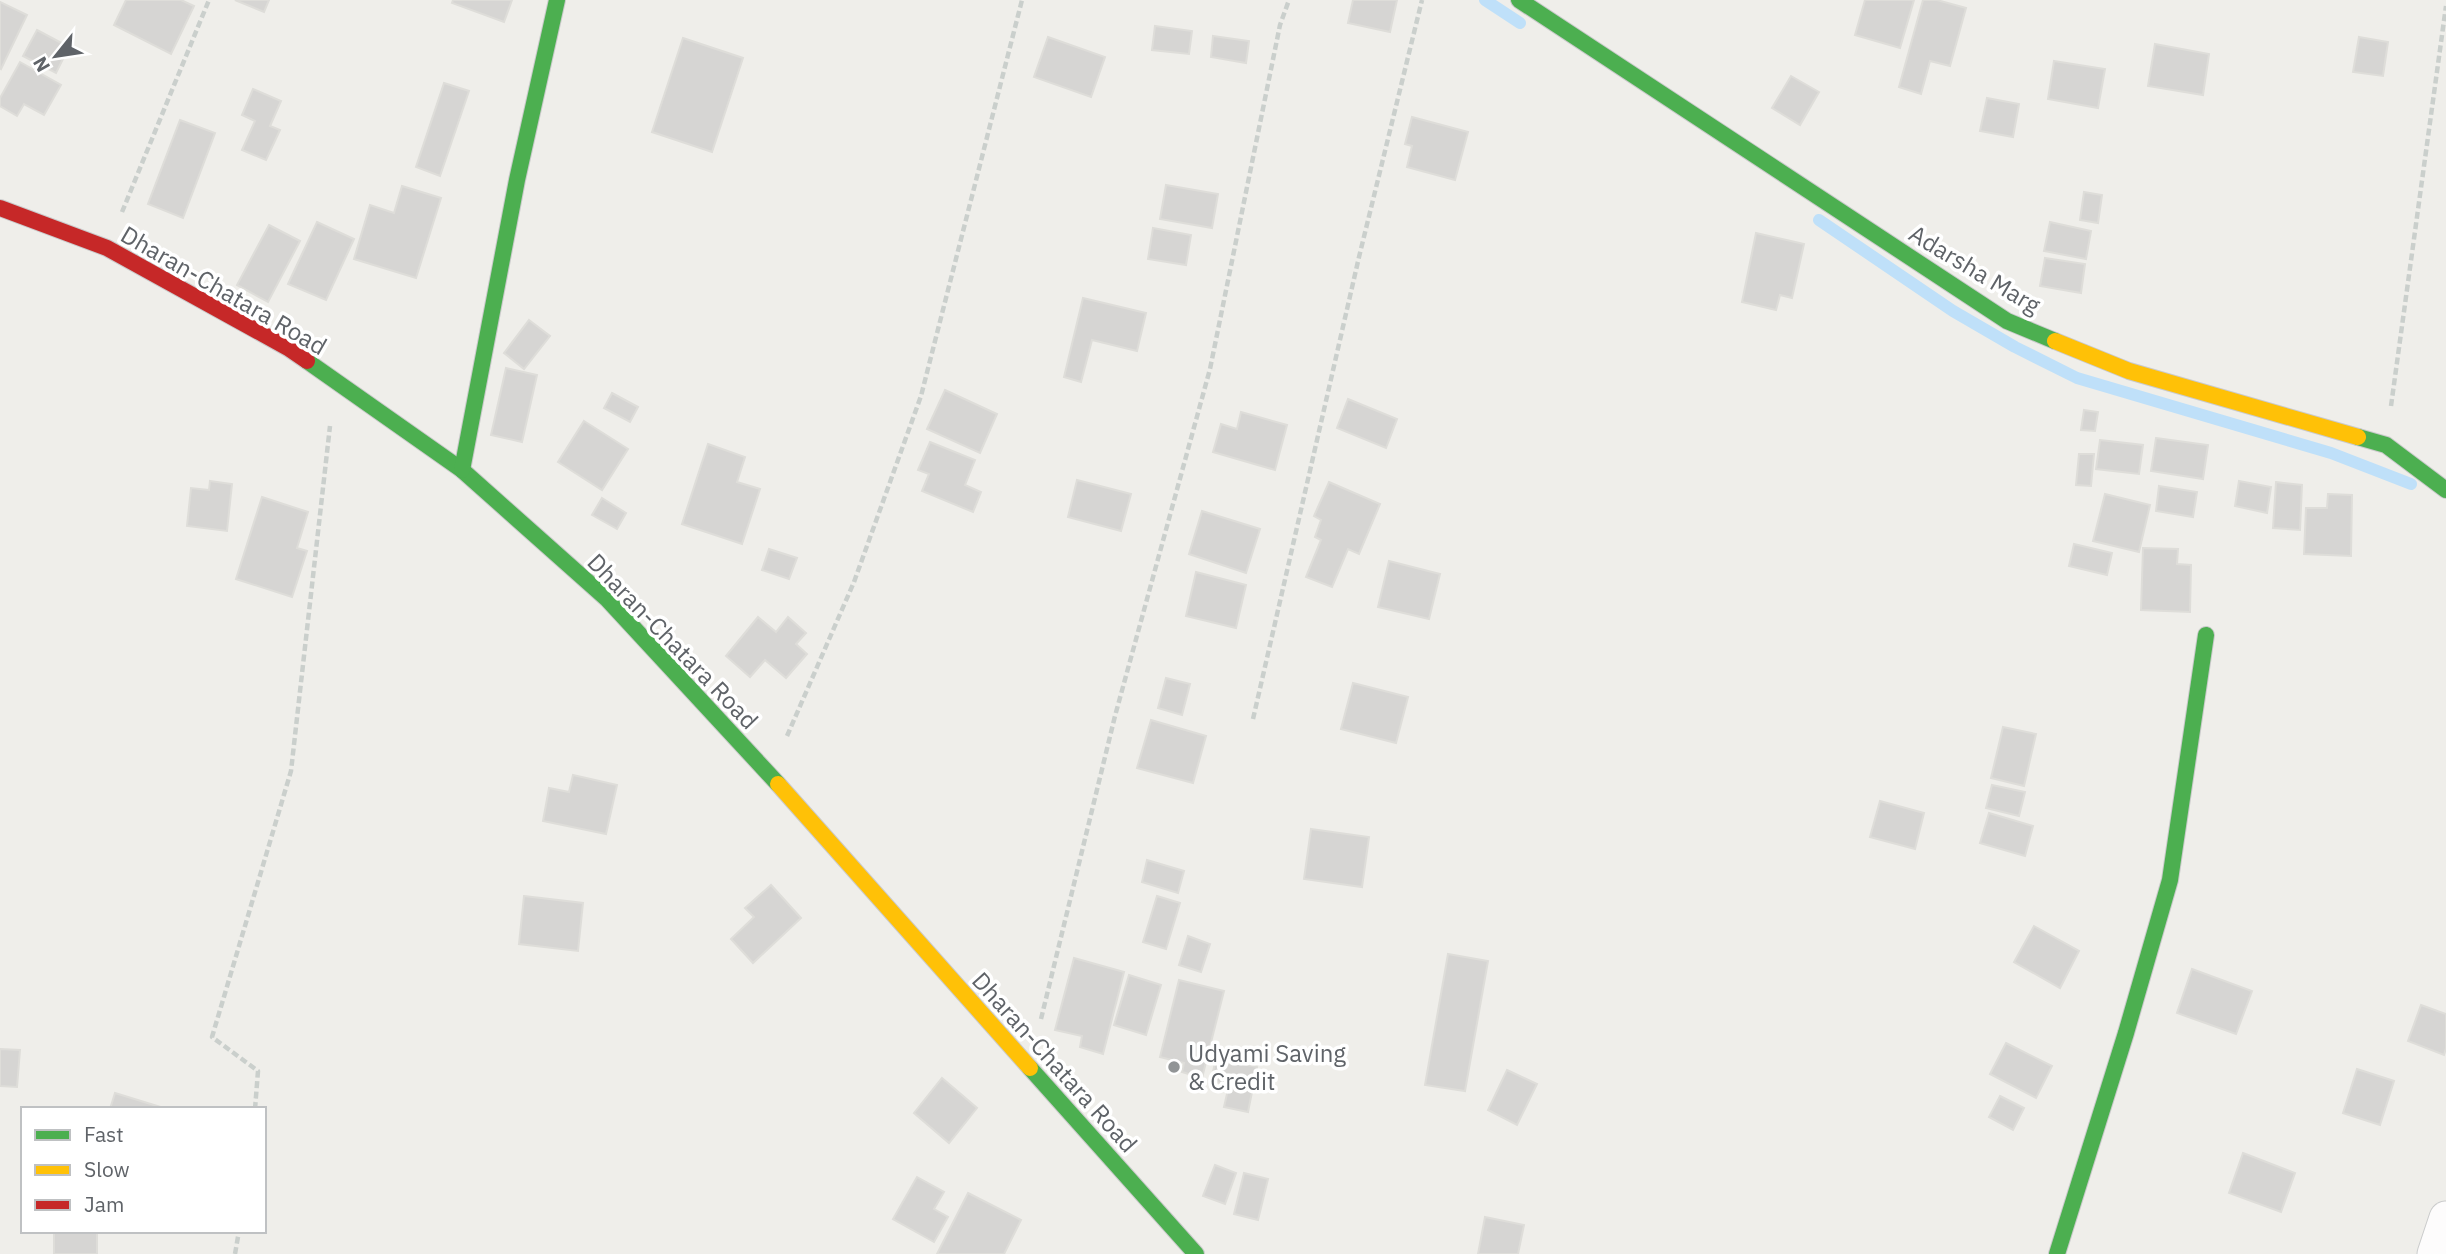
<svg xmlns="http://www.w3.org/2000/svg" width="2446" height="1254" viewBox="0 0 2446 1254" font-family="'IBM Plex Sans',sans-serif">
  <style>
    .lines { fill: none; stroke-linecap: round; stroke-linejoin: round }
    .stream { stroke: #bfe0f9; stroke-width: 12 }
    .building { fill: #d6d5d3; stroke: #deddd9; stroke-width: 2 }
    .street-casing { stroke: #cbcccc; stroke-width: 35 }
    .fast-casing { stroke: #cacacb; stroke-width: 18 }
    .slow-casing { stroke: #cacacb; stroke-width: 18 }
    .jam-casing { stroke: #cacacb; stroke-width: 18 }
    .path { stroke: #cacfcc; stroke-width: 4.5; stroke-dasharray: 7 3.5; stroke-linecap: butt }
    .street { stroke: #fdfcfc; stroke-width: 33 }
    .fast { stroke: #4caf50; stroke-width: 16 }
    .slow { stroke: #ffc107; stroke-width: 16 }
    .jam { stroke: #c62828; stroke-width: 16 }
    .poi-dot { fill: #919496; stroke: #fff; stroke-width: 2.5 }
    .labels { text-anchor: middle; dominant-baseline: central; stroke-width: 7; stroke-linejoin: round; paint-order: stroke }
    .street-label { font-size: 24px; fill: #5f6368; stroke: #fff }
    .poi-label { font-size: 24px; fill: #5f6368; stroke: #fff; text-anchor: start }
  </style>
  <rect width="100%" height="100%" fill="#efeeea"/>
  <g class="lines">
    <!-- stream -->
    <g class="stream">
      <polyline points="1485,0 1520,23"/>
      <polyline points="1819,220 1953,311 2015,347 2077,378 2331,453 2411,484"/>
    </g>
  </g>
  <!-- building -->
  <g class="building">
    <polygon points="126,0 181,0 194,6 171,54 114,25"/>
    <polygon points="235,0 269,0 264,12"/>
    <polygon points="453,0 512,0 504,22 452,3"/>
    <polygon points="1353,0 1397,0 1390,32 1348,23"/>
    <polygon points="1865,0 1914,0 1900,48 1855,35"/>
    <polygon points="1923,0 1937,0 1966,8 1950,66 1930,61 1921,94 1899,87"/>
    <polygon points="0,2 27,15 1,69 0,68"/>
    <polygon points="1155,26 1192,31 1189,54 1152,50"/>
    <polygon points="37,30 69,47 56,73 23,56"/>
    <polygon points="1213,36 1249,41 1246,63 1211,57"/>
    <polygon points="1048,37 1105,57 1091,97 1034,77"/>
    <polygon points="2359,37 2388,42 2383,76 2353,72"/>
    <polygon points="683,38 743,58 712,152 652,132"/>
    <polygon points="2155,44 2209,54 2203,95 2148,86"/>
    <polygon points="2054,61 2105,69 2098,108 2048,99"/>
    <polygon points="20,62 61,85 44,115 24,104 17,116 0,106 0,98"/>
    <polygon points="1791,76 1819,92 1800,125 1772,108"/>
    <polygon points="444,83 469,91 440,176 416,167"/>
    <polygon points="253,89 281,101 270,126 280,130 266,160 242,150 255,121 242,115"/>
    <polygon points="1987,98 2019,104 2013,137 1980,131"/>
    <polygon points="1412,117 1468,132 1455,180 1407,167 1412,146 1405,144"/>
    <polygon points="180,120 215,133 183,218 148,204"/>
    <polygon points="1166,185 1218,194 1212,228 1160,219"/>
    <polygon points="402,186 441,198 416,278 354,259 370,205 394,213"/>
    <polygon points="2084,192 2102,195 2098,223 2080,220"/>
    <polygon points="317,222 354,239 326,300 288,284"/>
    <polygon points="2050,222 2091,231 2086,259 2044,251"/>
    <polygon points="269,225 300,241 268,302 237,285"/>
    <polygon points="1153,228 1191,235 1186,265 1148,259"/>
    <polygon points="1756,233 1804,244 1792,298 1780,295 1776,310 1742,302"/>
    <polygon points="2045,258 2085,264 2081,293 2040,286"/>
    <polygon points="1083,298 1146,313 1137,351 1092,340 1081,382 1064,377"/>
    <polygon points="529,320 550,336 524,369 504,353"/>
    <polygon points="506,368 537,375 522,442 491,435"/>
    <polygon points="945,390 997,414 980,453 927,429"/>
    <polygon points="612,393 638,407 630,422 604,408"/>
    <polygon points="1348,399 1397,419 1386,448 1337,428"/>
    <polygon points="2084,410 2098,412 2095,431 2081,430"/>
    <polygon points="1241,412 1287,425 1275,470 1213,452 1221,424 1237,429"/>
    <polygon points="584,421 628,449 602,490 558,462"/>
    <polygon points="2156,438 2208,445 2203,479 2151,471"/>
    <polygon points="2100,440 2143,445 2139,474 2096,469"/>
    <polygon points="930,442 975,460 965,485 981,492 973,512 922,491 929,474 918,470"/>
    <polygon points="708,444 745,457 737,482 760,489 742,544 682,524"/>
    <polygon points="2079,454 2094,454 2091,486 2076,485"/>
    <polygon points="1077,480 1131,494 1121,531 1068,517"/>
    <polygon points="210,481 232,484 227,531 187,526 191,488 209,490"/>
    <polygon points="2239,481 2271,487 2267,513 2235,506"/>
    <polygon points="1329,482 1380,504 1359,554 1348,549 1332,587 1306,577 1321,540 1315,537 1321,520 1314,516"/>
    <polygon points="2276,482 2302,485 2300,530 2273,528"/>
    <polygon points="2159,486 2197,492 2193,517 2156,511"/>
    <polygon points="2105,494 2150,505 2139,552 2093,541"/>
    <polygon points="2328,494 2352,495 2351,556 2304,554 2306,508 2327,508"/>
    <polygon points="262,497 308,512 297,548 307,551 292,597 236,579"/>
    <polygon points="602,498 626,513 617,529 592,515"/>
    <polygon points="1202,511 1260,529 1246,573 1189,554"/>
    <polygon points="2074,544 2112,553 2107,575 2069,566"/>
    <polygon points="2143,548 2178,549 2177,564 2191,565 2190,612 2141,610"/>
    <polygon points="769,549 797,558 789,579 762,570"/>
    <polygon points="1389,561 1440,574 1429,619 1378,607"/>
    <polygon points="1196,572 1246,585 1236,628 1186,616"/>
    <polygon points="758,617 776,632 788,617 806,633 796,644 807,654 786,678 765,660 750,677 726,656"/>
    <polygon points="1166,678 1190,684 1182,715 1158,708"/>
    <polygon points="1353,683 1408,697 1396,743 1341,729"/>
    <polygon points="1151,720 1206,736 1193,783 1137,768"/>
    <polygon points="2003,727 2036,734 2024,786 1991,778"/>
    <polygon points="573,775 617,785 606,834 543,821 549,788 569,792"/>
    <polygon points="1992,785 2025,792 2019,816 1986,808"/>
    <polygon points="1880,801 1924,813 1915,849 1870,837"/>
    <polygon points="1989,813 2033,826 2025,856 1980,843"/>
    <polygon points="1311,829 1369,837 1362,887 1304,879"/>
    <polygon points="1147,860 1184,871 1178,893 1142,882"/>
    <polygon points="771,885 801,918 753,963 731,939 754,917 745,908"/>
    <polygon points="524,896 583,903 578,951 519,944"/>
    <polygon points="1157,896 1180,903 1166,949 1143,942"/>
    <polygon points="2034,926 2079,951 2060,988 2014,962"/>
    <polygon points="1188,936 1210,944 1201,972 1179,965"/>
    <polygon points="1448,954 1488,961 1465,1091 1425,1085"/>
    <polygon points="1074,958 1124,972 1103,1054 1080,1047 1082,1036 1055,1030"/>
    <polygon points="2192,969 2252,991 2236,1034 2177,1013"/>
    <polygon points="1129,975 1161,985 1146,1035 1114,1025"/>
    <polygon points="1179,980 1224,991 1202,1078 1182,1072 1184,1063 1160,1057"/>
    <polygon points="2421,1005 2446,1014 2446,1048 2444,1055 2408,1041"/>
    <polygon points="2006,1043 2052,1066 2036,1098 1990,1074"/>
    <polygon points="0,1049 20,1050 17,1087 0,1086"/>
    <polygon points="1216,1058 1257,1067 1248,1112 1224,1107 1229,1085 1211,1081"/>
    <polygon points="2357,1069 2394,1081 2380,1125 2343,1113"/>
    <polygon points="1507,1070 1537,1084 1517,1125 1488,1110"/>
    <polygon points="942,1078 977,1108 949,1143 914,1113"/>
    <polygon points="115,1093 167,1109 110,1109"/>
    <polygon points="2000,1096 2024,1108 2013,1130 1989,1117"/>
    <polygon points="2243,1153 2295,1173 2281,1212 2229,1193"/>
    <polygon points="1215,1165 1236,1173 1225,1204 1203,1196"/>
    <polygon points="1244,1173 1268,1179 1258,1220 1234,1214"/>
    <polygon points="917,1177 944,1192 934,1209 948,1217 934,1242 893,1219"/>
    <polygon points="968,1193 1021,1220 1004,1254 937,1254"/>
    <polygon points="1485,1217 1524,1225 1518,1254 1478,1254"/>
    <rect x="54" y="1231" width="43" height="23"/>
  </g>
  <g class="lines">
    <!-- street casing -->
    <g class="street-casing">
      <polyline id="street" points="2434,1254 2446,1218"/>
    </g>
    <!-- fast casing -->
    <g class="fast-casing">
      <g id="fast">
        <polyline points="1519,0 2007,321 2055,341"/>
        <polyline points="307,361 462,470 607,599 778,784"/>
        <polyline points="2358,437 2386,445 2446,490"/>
        <polyline points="462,470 517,180 557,0"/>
        <polyline points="1030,1068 1196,1254"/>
        <polyline points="2057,1254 2126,1033 2170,880 2206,635"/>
      </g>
    </g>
    <!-- slow casing -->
    <g class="slow-casing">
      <g id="slow">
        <polyline points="2055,341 2129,371 2358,437"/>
        <polyline points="778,784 1030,1068"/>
      </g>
    </g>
    <!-- jam casing -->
    <g class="jam-casing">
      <polyline id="jam" points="0,208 107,248 288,348 307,361"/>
    </g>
    <!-- path -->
    <g class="path">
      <polyline points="122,212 209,0"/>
      <polyline points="2391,406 2446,6"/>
      <polyline points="1253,719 1359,257 1422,0"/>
      <polyline points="787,736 854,582 921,396 1022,0"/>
      <polyline points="1041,1019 1115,716 1210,369 1280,25 1289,0"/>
      <polyline points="255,1109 258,1071 212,1037 291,771 330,426"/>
      <polyline points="235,1254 239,1231"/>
    </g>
    <!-- street -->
    <use href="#street" class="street"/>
    <!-- fast -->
    <use href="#fast" class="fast"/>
    <!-- slow -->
    <use href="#slow" class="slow"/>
    <!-- jam -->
    <use href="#jam" class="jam"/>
  </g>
  <!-- markers -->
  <circle class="poi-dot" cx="1174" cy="1067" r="7"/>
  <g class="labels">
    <!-- street labels -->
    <g class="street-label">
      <text transform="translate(1975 269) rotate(31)">Adarsha Marg</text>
      <text transform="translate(224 290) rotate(30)">Dharan-Chatara Road</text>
      <text transform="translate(673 641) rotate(46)">Dharan-Chatara Road</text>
      <text transform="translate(1055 1062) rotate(48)">Dharan-Chatara Road</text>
    </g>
    <!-- poi labels -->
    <g class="poi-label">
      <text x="1188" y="1053">Udyami Saving<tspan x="1188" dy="28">&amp; Credit</tspan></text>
    </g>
  </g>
  <!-- legend -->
  <rect x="21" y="1107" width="245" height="126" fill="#ffffff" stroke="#bfc1c3" stroke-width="2"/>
  <rect x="35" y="1130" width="35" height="10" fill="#4caf50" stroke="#bfc1c3" stroke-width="2"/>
  <text x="84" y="1142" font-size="21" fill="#5f6368">Fast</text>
  <rect x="35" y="1165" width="35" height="10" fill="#ffc107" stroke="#bfc1c3" stroke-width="2"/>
  <text x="84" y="1177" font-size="21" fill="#5f6368">Slow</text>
  <rect x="35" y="1200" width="35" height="10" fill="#c62828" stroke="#bfc1c3" stroke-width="2"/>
  <text x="84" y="1212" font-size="21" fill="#5f6368">Jam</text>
  <!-- north arrow -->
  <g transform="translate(56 56) rotate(240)" stroke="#ffffff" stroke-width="5" paint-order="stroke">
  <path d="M0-5L12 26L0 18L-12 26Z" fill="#5f6368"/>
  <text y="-10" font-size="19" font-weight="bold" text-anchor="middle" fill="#5f6368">N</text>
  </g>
</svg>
